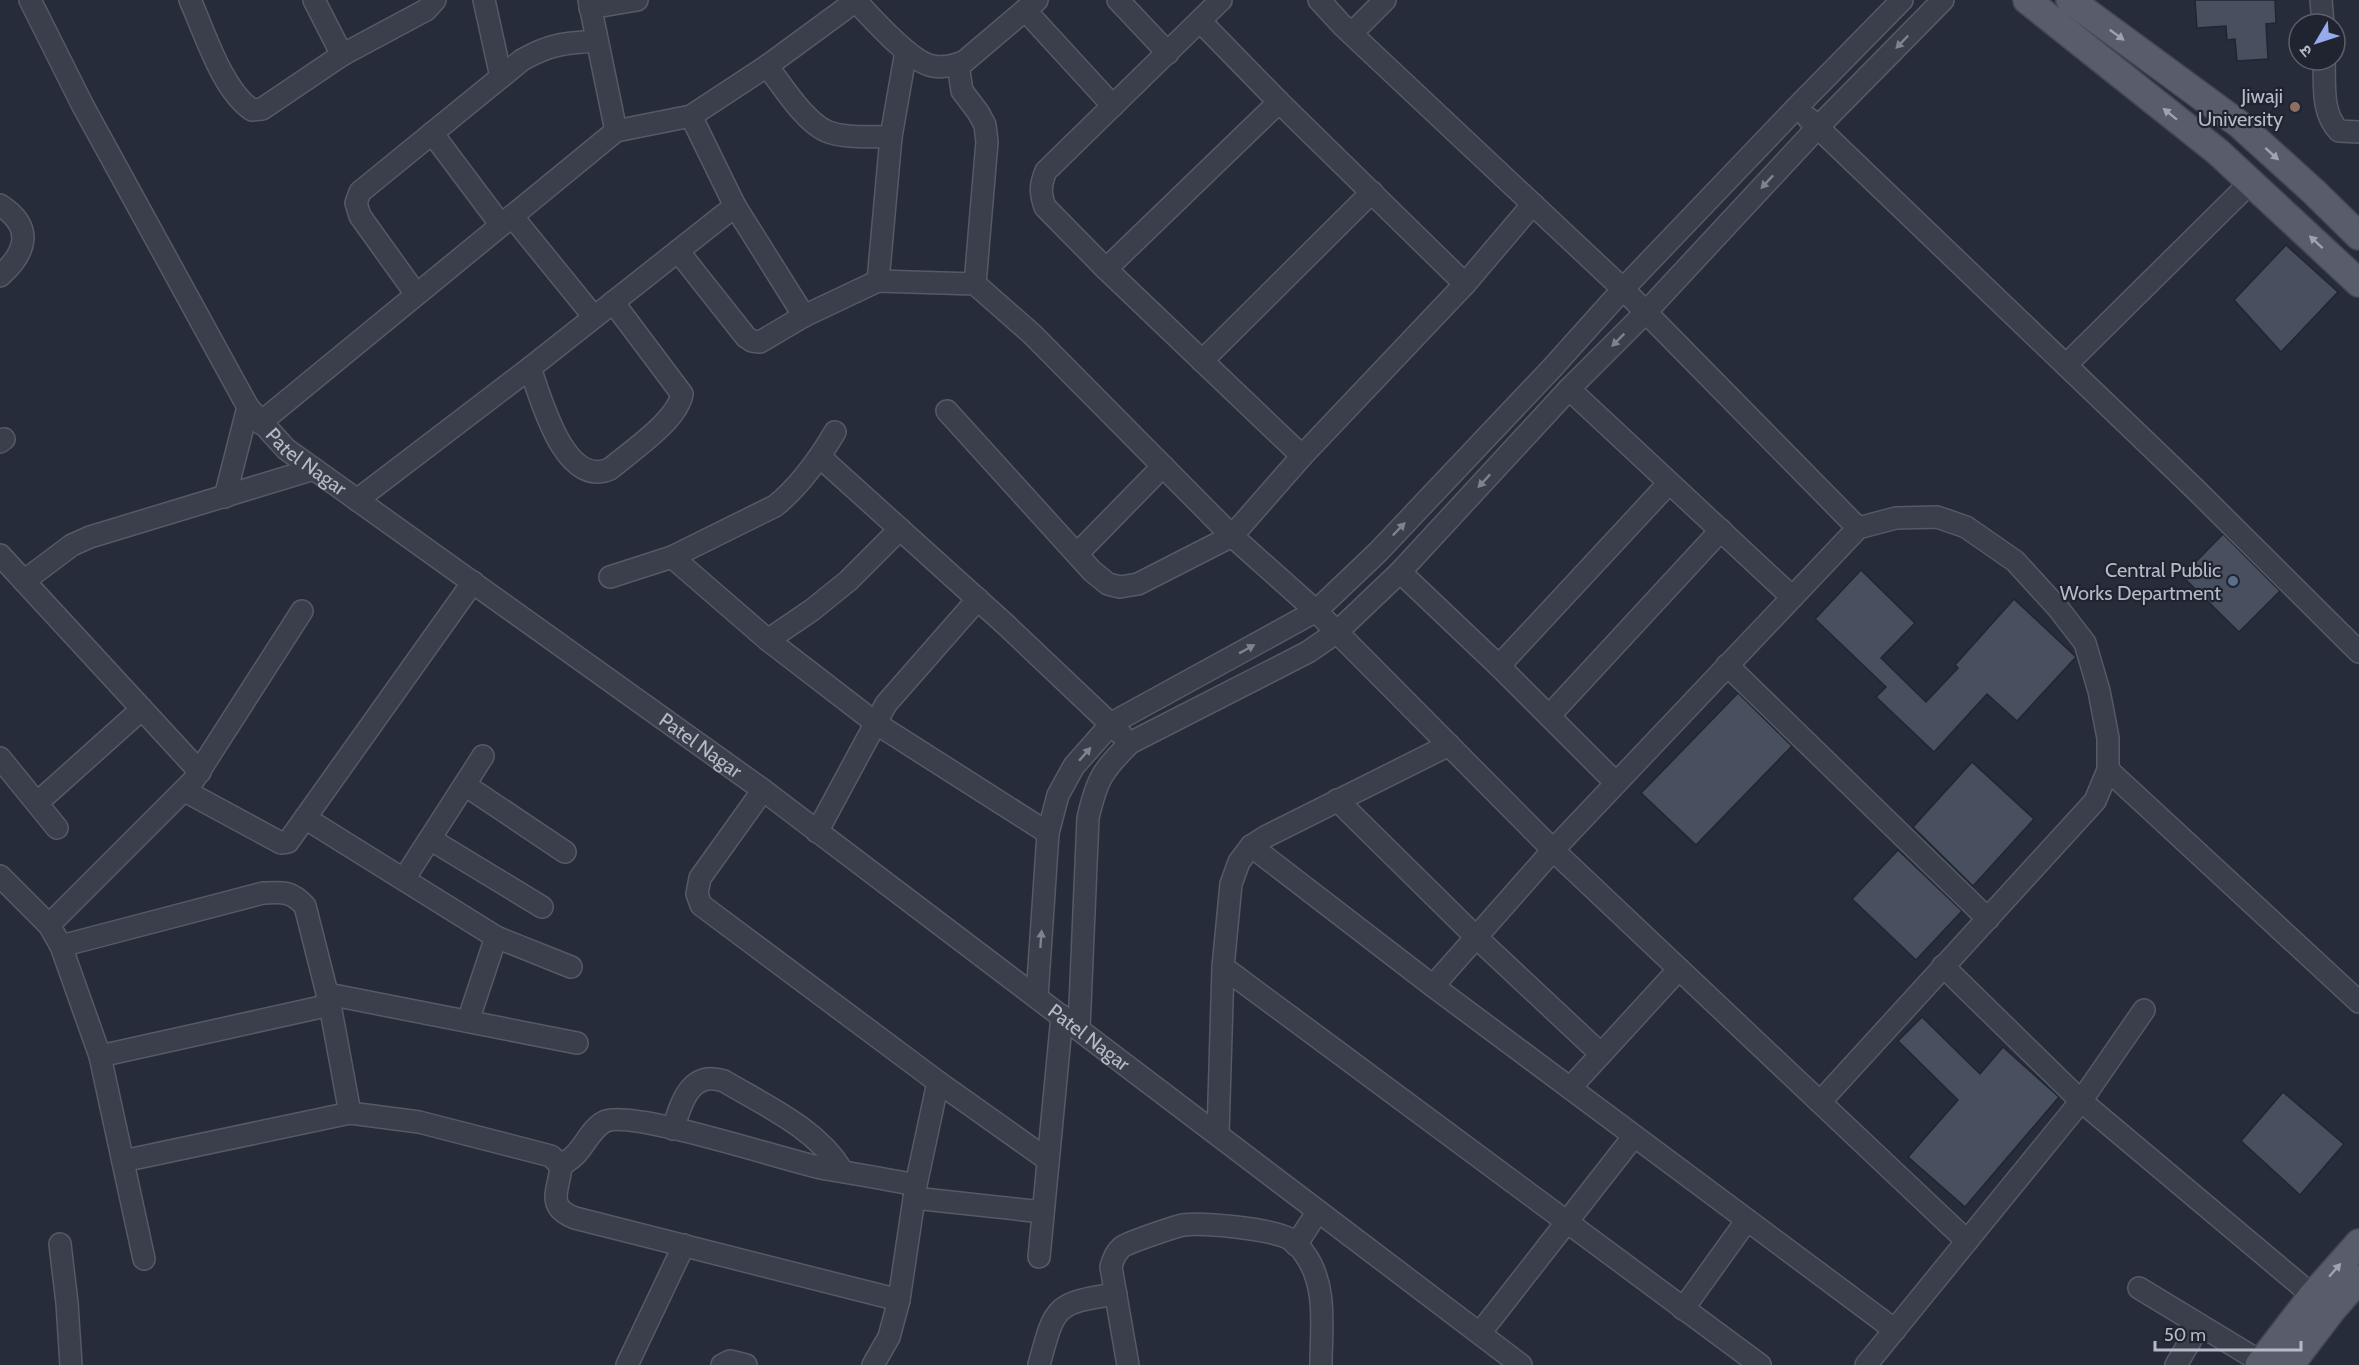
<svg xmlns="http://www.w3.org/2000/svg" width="2359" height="1365" viewBox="0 0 2359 1365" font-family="Cabin,'Noto Sans Devanagari',sans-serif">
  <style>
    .building { fill: #484f5e; stroke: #212632; stroke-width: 1.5 }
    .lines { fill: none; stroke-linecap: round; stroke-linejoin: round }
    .minor-casing { stroke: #555a66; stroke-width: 24 }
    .major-casing { stroke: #434854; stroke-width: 30 }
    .minor { stroke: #3a3f4b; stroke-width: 21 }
    .major { stroke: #595d6b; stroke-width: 27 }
    .oneway { fill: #9fa3af }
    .oneway2 { fill: #7e838f }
    .education-dot { fill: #8d6e63; stroke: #1f2430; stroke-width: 2 }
    .service-dot { fill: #5c6f8a; stroke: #1f2430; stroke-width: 2 }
    .labels { text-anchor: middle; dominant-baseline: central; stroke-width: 4.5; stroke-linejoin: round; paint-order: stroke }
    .poi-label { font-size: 20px; fill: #b6bac6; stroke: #1f2430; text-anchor: end }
    .street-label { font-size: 20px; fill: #b6bac6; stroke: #1f2430 }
  </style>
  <rect width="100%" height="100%" fill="#272c3a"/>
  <!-- building -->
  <g class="building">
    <polygon points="2195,0 2275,0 2276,23 2266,24 2268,59 2237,61 2235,39 2227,40 2226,26 2197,28"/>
    <polygon points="2286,245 2338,292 2281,352 2234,300"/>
    <polygon points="2223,534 2280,591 2239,632 2182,576"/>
    <polygon points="1861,570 1915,623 1881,658 1926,702 1958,668 1955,665 2014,599 2076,657 2017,721 1987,694 1934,752 1876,697 1886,687 1815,619"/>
    <polygon points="1738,693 1792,746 1696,845 1641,793"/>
    <polygon points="1972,762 2034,819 1973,886 1913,827"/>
    <polygon points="1898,850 1962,911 1916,960 1852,899"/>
    <polygon points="1922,1017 1980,1074 2003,1047 2059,1097 1965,1207 1908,1157 1958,1100 1898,1041"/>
    <polygon points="2283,1092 2344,1144 2300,1195 2241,1141"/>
  </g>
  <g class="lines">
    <!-- minor casing -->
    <g class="minor-casing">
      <g id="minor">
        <path id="s1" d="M30,0L83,106L248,407L286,449L763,790L1521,1365"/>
        <path d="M190,0C205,33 222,90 252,110L262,109L342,55L426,10L435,0"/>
        <polyline points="314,0 342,55"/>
        <polyline points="484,0 501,77"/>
        <polyline points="589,0 616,131"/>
        <path d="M855,0C871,17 911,63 933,66C943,68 956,65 965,61L1037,0"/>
        <polyline points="1118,0 1168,53"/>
        <path d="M1221,0L1046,171C1040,185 1040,193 1045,207L1106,269L1302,456"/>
        <polyline points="1319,0 1342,25 1623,289 1858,528"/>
        <polyline points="2321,0 2323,24"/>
        <polyline points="590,8 637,0"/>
        <polyline points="1025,10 1113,106"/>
        <polyline points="1200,21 1279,102 1465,284"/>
        <polyline points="1352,33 1385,0"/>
        <path d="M2324,60C2325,84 2321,113 2339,131L2359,132"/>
        <polyline points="958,64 962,91 978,112 985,125 987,142 975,284"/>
        <path d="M767,66C782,85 804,121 826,131C845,139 871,136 891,137"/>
        <polyline points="691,116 735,206 804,316"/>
        <polyline points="1808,118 2194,488 2359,652"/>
        <polyline points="432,133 501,225"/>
        <path d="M0,205C34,227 27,252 0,276"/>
        <polyline points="512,216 594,317"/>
        <polyline points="678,251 746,337 752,341 760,342 804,316 878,281 975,284 1032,334 1232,536 1316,611 1553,850 1967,1241"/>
        <polyline points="1106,269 1279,102"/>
        <polyline points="878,281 891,137 906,51"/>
        <path d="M416,294L360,216L356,203L360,192L522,60C550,44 565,43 597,41"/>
        <polyline points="1202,361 1372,192"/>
        <polyline points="2066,365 2251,182"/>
        <path d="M530,368C541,398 564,489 610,469C631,451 677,421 682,394L613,302"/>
        <polyline points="1569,389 1792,597"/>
        <polyline points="947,411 1092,571 1108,584 1120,587 1138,584 1232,536 1302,456 1465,284 1533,204"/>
        <polyline points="260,423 616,131 691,116 767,66 857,0"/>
        <polyline points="0,442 4,439"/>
        <polyline points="820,457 1005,624 1121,734"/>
        <polyline points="225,497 248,407"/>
        <polyline points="357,500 530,368 735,206"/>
        <polyline points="1077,554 1163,466"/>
        <polyline points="0,555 200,772"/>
        <polyline points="672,557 768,640 877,724 1048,833"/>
        <polyline points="1400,572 1499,666 1616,783"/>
        <path d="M610,577L672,557L775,506C800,486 819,459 835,432"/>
        <polyline points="24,581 72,545 90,537 314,469"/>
        <polyline points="768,640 812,610 848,581 900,529"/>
        <polyline points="1727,665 1988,919"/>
        <polyline points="1499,666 1669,483"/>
        <polyline points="1549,716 1721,530"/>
        <polyline points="0,758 57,828"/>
        <polyline points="2108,770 2359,1002"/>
        <polyline points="465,785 565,852"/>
        <polyline points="763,790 700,878 697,894 701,905 938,1082 1048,1160"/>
        <polyline points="185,791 281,843 288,842 473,582"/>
        <polyline points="1337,800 1476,937 1601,1054"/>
        <polyline points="37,803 142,709"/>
        <polyline points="305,818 496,937 571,967"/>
        <polyline points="817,832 886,704 978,599"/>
        <polyline points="430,839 542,907"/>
        <polyline points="1251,846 1433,986 1895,1330"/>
        <polyline points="0,876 49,925 61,946 100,1056 144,1259"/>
        <polyline points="404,879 483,756"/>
        <polyline points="49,925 193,781 302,611"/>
        <path d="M61,946L263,893C283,892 291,891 305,906L330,1005L350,1113"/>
        <polyline points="1943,966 2081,1101 2324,1305"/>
        <polyline points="1223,967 1760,1365"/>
        <polyline points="1433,986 1553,850 1858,528 1896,518 1937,517 1966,527 2015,561 2058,608 2085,643 2099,691 2108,738 2108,770 2095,801 1820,1102"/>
        <polyline points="328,994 577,1043"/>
        <polyline points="1037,997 1048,833 1058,795 1074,766 1112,723 1316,611 1378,552 1553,367 1623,289 1797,107 1902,0"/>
        <polyline points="468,1021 496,937"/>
        <path d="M1079,1029L1088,818C1097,779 1102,771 1130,743L1308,652L1337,632L1400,572L1569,389L1646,312L1818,127L1943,0"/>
        <polyline points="100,1056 330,1005"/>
        <polyline points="1570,1088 1679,969"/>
        <path d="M673,1129C681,1103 690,1070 724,1081C766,1106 816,1128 842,1170"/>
        <polyline points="1218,1134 1223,967 1231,884 1239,862 1251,846 1265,837 1449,745"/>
        <path d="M123,1161L350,1113L419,1122L551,1156L561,1166C559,1191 545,1206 575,1218L899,1300"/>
        <path d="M561,1166C566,1162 571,1159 575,1155C585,1145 593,1126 606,1121C635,1110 786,1161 826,1169C856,1174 886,1179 916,1185"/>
        <polyline points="914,1198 1043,1212"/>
        <polyline points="60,1244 67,1303 71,1365"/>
        <polyline points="1296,1245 1318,1211"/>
        <polyline points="1039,1257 1062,1016"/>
        <polyline points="2139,1288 2261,1362"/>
        <polyline points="1683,1309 1747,1220"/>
        <polyline points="1480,1333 1634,1136"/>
        <polyline points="627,1365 684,1245"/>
        <polyline points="722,1365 730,1361 746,1365"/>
        <polyline points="873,1365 889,1337 899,1300 916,1185 938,1082"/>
        <path d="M1039,1365C1055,1306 1054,1303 1116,1294"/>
        <path d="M1128,1365L1111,1267C1113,1259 1116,1252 1122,1247C1129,1242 1174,1227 1183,1225C1204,1222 1269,1229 1288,1238C1293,1241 1301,1248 1304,1253C1328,1285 1321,1328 1321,1365"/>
        <polyline points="1866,1365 2081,1101 2144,1010"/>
        <polyline points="2176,1365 2199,1326"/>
      </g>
    </g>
    <!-- major casing -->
    <g class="major-casing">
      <g id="major">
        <polyline points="2027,0 2218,152 2359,283"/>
        <polyline points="2070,0 2239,124 2313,191 2359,236"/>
        <polyline points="2259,1365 2312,1296 2359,1243"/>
        <polyline points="2290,1365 2332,1310 2359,1279"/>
      </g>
    </g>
    <!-- minor -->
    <use href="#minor" class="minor"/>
    <!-- major -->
    <use href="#major" class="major"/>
  </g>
  <!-- one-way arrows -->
  <defs><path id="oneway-solid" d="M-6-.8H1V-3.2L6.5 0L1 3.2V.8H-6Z" transform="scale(1.5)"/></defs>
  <g class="oneway">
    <use href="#oneway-solid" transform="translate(2117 35) rotate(36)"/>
    <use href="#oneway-solid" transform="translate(2170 114) rotate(-141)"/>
    <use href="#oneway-solid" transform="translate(2272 154) rotate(42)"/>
    <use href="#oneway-solid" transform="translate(2316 242) rotate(-137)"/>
    <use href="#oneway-solid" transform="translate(2335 1270) rotate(-49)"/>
  </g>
  <g class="oneway2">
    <use href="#oneway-solid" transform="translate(1902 42) rotate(134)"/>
    <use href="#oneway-solid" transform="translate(1767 182) rotate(133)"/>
    <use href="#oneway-solid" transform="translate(1618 340) rotate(135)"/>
    <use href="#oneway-solid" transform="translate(1484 481) rotate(133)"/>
    <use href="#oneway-solid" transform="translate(1399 529) rotate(-46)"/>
    <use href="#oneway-solid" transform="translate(1247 649) rotate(-29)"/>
    <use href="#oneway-solid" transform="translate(1085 754) rotate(-49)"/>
    <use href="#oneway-solid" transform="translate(1041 939) rotate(-86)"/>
  </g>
  <!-- markers -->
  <circle class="education-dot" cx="2295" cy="107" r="6"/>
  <circle class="service-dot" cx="2233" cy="581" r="6"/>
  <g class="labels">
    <!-- poi labels -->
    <g class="poi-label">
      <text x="2283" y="96">Jiwaji<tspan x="2283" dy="23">University</tspan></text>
      <text x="2221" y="570">Central Public<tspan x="2221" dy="23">Works Department</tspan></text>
    </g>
    <!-- street labels -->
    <g class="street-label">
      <text stroke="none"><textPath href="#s1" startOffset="542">Patel Nagar</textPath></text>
      <text stroke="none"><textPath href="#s1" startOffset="1028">Patel Nagar</textPath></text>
      <text stroke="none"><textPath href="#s1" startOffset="1514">Patel Nagar</textPath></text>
    </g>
  </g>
  <!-- north arrow -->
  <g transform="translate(2317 42) rotate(231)"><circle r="28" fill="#1f2430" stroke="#5b606c" stroke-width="1.5"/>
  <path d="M0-4.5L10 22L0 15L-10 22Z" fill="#97aaeb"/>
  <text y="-9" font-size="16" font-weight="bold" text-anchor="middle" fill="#b6bac6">उ</text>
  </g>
  <!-- scale -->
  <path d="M2155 1341v9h146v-9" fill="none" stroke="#b6bac6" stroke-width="3"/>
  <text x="2164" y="1341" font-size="18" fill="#b6bac6" stroke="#1f2430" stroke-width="4.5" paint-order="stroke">50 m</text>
</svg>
